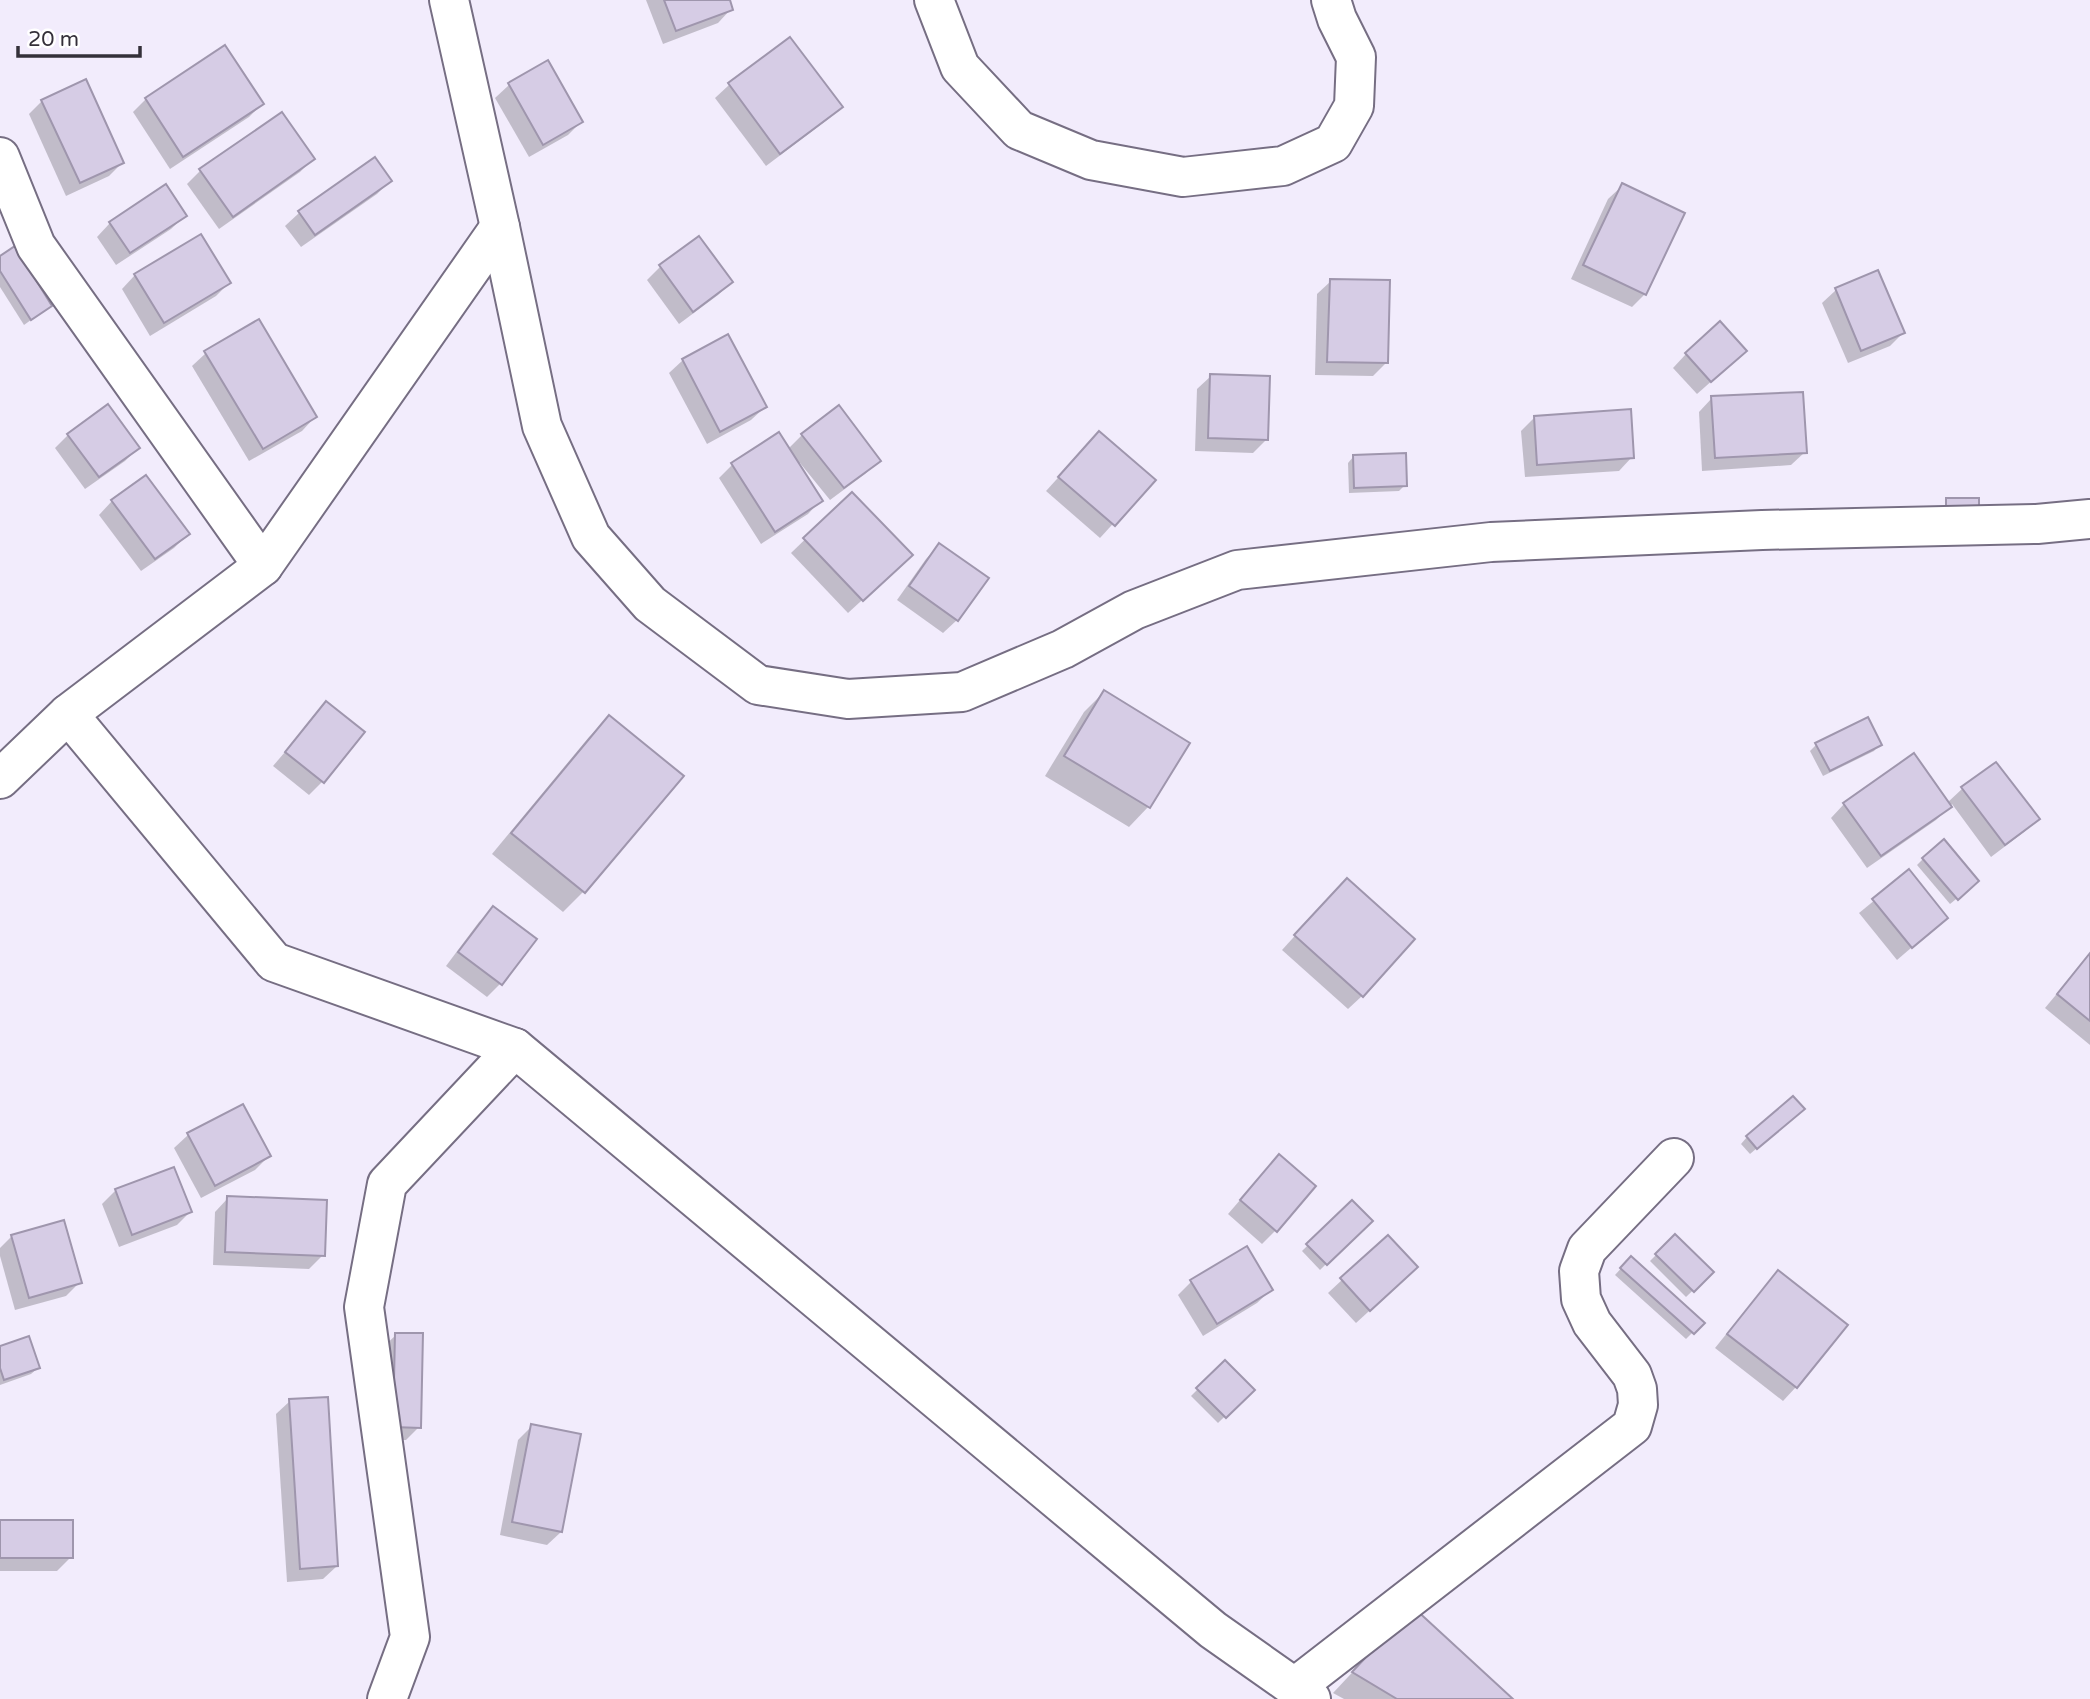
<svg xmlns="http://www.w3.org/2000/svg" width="2090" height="1699" viewBox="0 0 2090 1699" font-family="'Varela Round',sans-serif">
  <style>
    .shadow { fill: #0003 }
    .building { fill: #d6cce5; stroke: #9f96ad; stroke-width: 2 }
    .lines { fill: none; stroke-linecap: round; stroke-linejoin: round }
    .minor-casing { stroke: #766e83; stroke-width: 42 }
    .minor { stroke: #fff; stroke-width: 38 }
  </style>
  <rect width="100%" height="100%" fill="#f2ecfc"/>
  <!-- shadow -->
  <g class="shadow">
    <polygon points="646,0 728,0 731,9 718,23 663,44"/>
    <polygon points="790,39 841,107 827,120 766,166 715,98 729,85"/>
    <polygon points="547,63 581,122 568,135 529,157 495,98 509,85"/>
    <polygon points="146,99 262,104 249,117 170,169 133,112"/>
    <polygon points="42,101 122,163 109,176 66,196 29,114"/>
    <polygon points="313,159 300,172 219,229 187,184 200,171"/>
    <polygon points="375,160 390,181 377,194 301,247 285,226 299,213"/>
    <polygon points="1622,186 1645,294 1632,307 1571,279 1608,199"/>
    <polygon points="185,216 171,229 116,265 97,237 110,223"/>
    <polygon points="699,238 731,282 718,295 679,324 647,280 660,267"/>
    <polygon points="0,258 50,306 24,325 0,287"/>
    <polygon points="135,275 229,283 216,296 150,336 122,289"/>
    <polygon points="1331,281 1386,363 1373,376 1315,375 1317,294"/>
    <polygon points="1836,290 1903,333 1890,346 1848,363 1822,303"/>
    <polygon points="206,353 315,417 302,431 249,461 192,366"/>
    <polygon points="1686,354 1731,364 1697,394 1673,368"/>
    <polygon points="683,360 765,407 751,420 707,444 669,373"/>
    <polygon points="1211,376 1266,440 1253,453 1195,451 1197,389"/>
    <polygon points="1712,398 1805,452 1791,465 1702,471 1699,412"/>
    <polygon points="1534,418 1632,457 1619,471 1525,477 1521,431"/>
    <polygon points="68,435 138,448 125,461 85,489 55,448"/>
    <polygon points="779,435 788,449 802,435 878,461 865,474 830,500 800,463 798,464 821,500 808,514 761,544 719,478 732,465"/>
    <polygon points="1086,447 1153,480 1100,538 1046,491"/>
    <polygon points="1354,456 1405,485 1399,491 1349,493 1348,463"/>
    <polygon points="852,494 897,568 848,613 791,553"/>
    <polygon points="112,501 188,534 174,548 141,571 99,515"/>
    <polygon points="939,545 957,620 943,633 897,600 926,559"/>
    <polygon points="1104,692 1149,806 1129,827 1045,776 1084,712"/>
    <polygon points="326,704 323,781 309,795 273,766"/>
    <polygon points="610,717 681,776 583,892 563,912 492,854 589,737"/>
    <polygon points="1880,744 1874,751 1823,776 1810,751 1816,745"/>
    <polygon points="1963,788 2037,819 2024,832 1991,857 1952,804 1936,820 1867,868 1831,818 1844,804 1947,803"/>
    <polygon points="1923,859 1971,887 1950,904 1917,865"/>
    <polygon points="1909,872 1946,918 1897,960 1859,913"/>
    <polygon points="1333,894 1362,996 1348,1009 1282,950"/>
    <polygon points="493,909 500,984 487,997 446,966 479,922"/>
    <polygon points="2090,954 2090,1045 2045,1008"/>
    <polygon points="242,1106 269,1156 255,1170 201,1198 174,1148 188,1135"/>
    <polygon points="1796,1115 1750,1154 1741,1144 1747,1137"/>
    <polygon points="1266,1170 1276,1230 1262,1244 1228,1214"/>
    <polygon points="116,1190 190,1212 177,1225 119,1247 102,1204"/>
    <polygon points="228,1198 323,1255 309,1269 213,1265 215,1212"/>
    <polygon points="1352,1202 1370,1221 1320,1270 1302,1251"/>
    <polygon points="12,1236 80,1282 66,1296 15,1310 0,1256 0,1248"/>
    <polygon points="1675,1236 1712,1272 1686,1297 1650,1261"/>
    <polygon points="1388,1237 1402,1281 1356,1323 1328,1293"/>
    <polygon points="1625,1264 1702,1323 1686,1339 1615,1275"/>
    <polygon points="1778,1272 1796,1387 1783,1401 1715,1348 1765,1286"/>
    <polygon points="1191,1282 1271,1290 1257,1303 1203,1336 1178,1295"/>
    <polygon points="396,1335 419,1427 406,1440 380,1440 382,1348"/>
    <polygon points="0,1348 38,1368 31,1374 0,1385"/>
    <polygon points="1225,1362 1252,1390 1218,1423 1191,1396"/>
    <polygon points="290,1401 337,1566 323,1579 287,1582 276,1414"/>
    <polygon points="532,1426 561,1532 547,1545 500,1535 518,1440"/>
    <polygon points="0,1522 71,1557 57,1571 0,1571"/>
    <polygon points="1393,1629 1510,1699 1344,1699 1333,1693"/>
  </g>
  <!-- building -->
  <g class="building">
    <polygon points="664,0 730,0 733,10 676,31"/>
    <polygon points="790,37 843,107 780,154 728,83"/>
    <polygon points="225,45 264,104 183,157 145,98"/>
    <polygon points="548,60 583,122 543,145 508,83"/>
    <polygon points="86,79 124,163 80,183 41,100"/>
    <polygon points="282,112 315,159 233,217 199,169"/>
    <polygon points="375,157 392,181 315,235 298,211"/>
    <polygon points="1622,183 1685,213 1646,295 1583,265"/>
    <polygon points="166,184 187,216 130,253 109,222"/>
    <polygon points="201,234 231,283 164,323 134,274"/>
    <polygon points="699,236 733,282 693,312 659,265"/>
    <polygon points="15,246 52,306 31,320 0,271 0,256"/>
    <polygon points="1878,270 1905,333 1861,351 1835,288"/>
    <polygon points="1330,279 1390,280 1388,363 1327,362"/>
    <polygon points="259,319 317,417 263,449 204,351"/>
    <polygon points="1720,321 1747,351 1711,382 1685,353"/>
    <polygon points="728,334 767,407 720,432 682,359"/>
    <polygon points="1210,374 1270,376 1268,440 1208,438"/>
    <polygon points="1803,392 1807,453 1715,458 1711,396"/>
    <polygon points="108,404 140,448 99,477 67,434"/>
    <polygon points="839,405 881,461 844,488 801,434"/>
    <polygon points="1631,409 1634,458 1537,465 1534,416"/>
    <polygon points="1099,431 1156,480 1115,526 1058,477"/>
    <polygon points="779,432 823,501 775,532 731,463"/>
    <polygon points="1406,453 1407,486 1354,488 1353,455"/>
    <polygon points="146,475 190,534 155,559 111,500"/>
    <polygon points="852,492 913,555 863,601 803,538"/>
    <rect x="1946" y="498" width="33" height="23"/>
    <polygon points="939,543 989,578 958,621 909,586"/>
    <polygon points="1104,690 1190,743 1150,808 1064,756"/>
    <polygon points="326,701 365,732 324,783 285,752"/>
    <polygon points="609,715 684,776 585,893 511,833"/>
    <polygon points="1868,717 1882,745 1830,771 1815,743"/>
    <polygon points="1914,753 1952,807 1881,856 1843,803"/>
    <polygon points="1996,762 2040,819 2005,845 1961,787"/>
    <polygon points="1944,839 1979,881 1958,900 1922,858"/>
    <polygon points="1909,869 1948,918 1912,948 1872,899"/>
    <polygon points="1347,878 1415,939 1363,997 1294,935"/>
    <polygon points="493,906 537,939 502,985 458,952"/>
    <polygon points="2090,953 2090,1021 2057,994"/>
    <polygon points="1793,1096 1805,1109 1757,1149 1746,1136"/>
    <polygon points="243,1104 271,1156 215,1186 187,1133"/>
    <polygon points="1279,1154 1316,1186 1277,1232 1240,1200"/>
    <polygon points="174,1167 192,1212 132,1235 115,1189"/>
    <polygon points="227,1196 327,1200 325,1256 225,1252"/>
    <polygon points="1352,1200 1373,1221 1327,1265 1306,1244"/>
    <polygon points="64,1220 82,1283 29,1298 11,1235"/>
    <polygon points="1675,1234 1714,1272 1694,1292 1655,1254"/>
    <polygon points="1388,1235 1418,1267 1370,1311 1340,1278"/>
    <polygon points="1247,1246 1273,1290 1217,1324 1190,1280"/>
    <polygon points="1631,1256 1705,1323 1694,1334 1620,1268"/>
    <polygon points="1778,1270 1848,1325 1797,1388 1727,1334"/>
    <polygon points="395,1333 423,1333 421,1428 393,1427"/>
    <polygon points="29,1336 40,1368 4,1380 0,1368 0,1346"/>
    <polygon points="1225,1360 1255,1390 1226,1418 1196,1388"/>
    <polygon points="328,1397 338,1566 300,1569 289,1399"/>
    <polygon points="531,1424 581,1434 562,1532 512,1522"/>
    <rect x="0" y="1520" width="73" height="38"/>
    <polygon points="1413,1607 1513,1699 1397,1699 1352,1672"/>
  </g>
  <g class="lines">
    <!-- minor casing -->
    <g class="minor-casing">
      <g id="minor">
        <polyline points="449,0 500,227 542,426 591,537 650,604 758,685 848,699 962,692 1063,649 1134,610 1237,570 1491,542 1762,530 2037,524 2090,519"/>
        <polyline points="934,0 960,67 1019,130 1091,160 1183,177 1283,166 1333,143 1354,106 1356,57 1337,19 1331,0"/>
        <polyline points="0,157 36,246 263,566"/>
        <polyline points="500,227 263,566 68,714 274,962 515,1048"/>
        <polyline points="0,779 68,714"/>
        <polyline points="1295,1687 1632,1426 1638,1405 1637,1389 1632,1375 1592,1323 1581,1299 1579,1271 1587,1249 1674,1158"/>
        <polyline points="387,1699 410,1637 364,1307 387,1184 515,1048 1213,1630 1311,1699"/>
      </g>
    </g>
    <!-- minor -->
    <use href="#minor" class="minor"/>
  </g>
  <!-- scale -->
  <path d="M18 46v10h122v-10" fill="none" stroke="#343039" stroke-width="3.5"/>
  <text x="28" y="46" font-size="21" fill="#343039" stroke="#ffffff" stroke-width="5" paint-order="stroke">20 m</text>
</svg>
